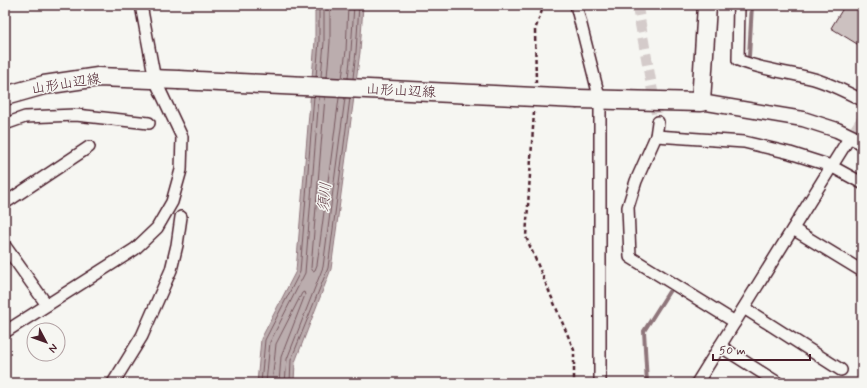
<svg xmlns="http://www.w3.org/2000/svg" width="867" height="388" viewBox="0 0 867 388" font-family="Mynerve,'Klee One',sans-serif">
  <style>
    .water { fill: #bbadae; stroke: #8e747a }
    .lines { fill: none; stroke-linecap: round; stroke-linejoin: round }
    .shore { stroke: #77585f; stroke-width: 1 }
    .stream { stroke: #8e747a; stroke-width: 4 }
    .building { fill: #ccc1c0; stroke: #4a1f2b }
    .minor-tunnel { stroke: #d4cbca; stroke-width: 11; stroke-dasharray: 11 5.5; stroke-linecap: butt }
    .minor-casing { stroke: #4a1f2b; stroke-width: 14 }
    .tertiary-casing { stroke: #4a1f2b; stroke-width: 17 }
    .primary-casing { stroke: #4a1f2b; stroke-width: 21 }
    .path { stroke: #4a1f2b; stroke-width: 2.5; stroke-dasharray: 4 3; stroke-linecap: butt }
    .minor { stroke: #f6f6f2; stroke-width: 11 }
    .tertiary { stroke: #f6f6f2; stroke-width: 14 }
    .primary { stroke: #f6f6f2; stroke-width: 18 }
    .primary-bridge-casing { stroke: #4a1f2b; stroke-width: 21; stroke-linecap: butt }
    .primary-bridge { stroke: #f6f6f2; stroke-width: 18 }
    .labels { text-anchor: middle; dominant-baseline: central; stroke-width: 3; stroke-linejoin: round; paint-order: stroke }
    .street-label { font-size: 14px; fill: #4a1f2b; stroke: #f6f6f2 }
    .water-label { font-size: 15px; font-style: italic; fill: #6c4a52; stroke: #f6f6f2 }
  </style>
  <rect width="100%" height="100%" fill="#f6f6f2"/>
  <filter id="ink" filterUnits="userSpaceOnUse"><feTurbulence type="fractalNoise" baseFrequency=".025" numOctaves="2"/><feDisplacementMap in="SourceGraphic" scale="8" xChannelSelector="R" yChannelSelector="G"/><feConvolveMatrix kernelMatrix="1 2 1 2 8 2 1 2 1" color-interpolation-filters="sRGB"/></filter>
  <g filter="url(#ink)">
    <!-- water -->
    <polygon class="water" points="315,5 363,5 360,52 331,269 295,362 294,383 257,383 261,339 296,271 315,41"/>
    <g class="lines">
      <!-- shore -->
      <g class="shore">
        <polyline points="316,77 319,41 319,5"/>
        <polyline points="321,77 324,42 324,5"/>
        <polyline points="327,77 330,42 330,5"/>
        <polyline points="342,78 346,51 348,5"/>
        <polyline points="348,78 351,51 354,5"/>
        <polyline points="353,78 356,52 359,5"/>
        <polyline points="325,97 311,268 313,271 315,270 317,265 339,98"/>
        <polyline points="261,383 265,340 300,272 314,96"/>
        <polyline points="266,383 270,342 305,273 319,97"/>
        <polyline points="272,383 276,344 302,293 304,292 305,295 281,357 279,383"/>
        <polyline points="285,383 287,359 323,267 345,98"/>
        <polyline points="290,383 291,360 328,268 350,98"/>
      </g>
      <!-- stream -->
      <g class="stream">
        <polyline points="749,56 752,5"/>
        <polyline points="647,383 644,331 670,290"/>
      </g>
    </g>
    <!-- building -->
    <polygon class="building" points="845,5 862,5 862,47 831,28"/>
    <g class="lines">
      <!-- minor-tunnel -->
      <g class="minor-tunnel">
        <polyline points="637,5 658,122"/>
        <polyline points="846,143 862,120"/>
      </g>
      <!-- minor casing -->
      <g class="minor-casing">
        <g id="minor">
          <polyline points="576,5 600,100 600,383"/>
          <path d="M739,5L738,60C762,70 788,72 814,79C831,84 846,92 862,100"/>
          <polyline points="658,122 656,136 636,181 628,207 630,257 735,322"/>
          <polyline points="5,124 25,117 76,115 149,123"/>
          <polyline points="656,136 744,142 790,153 831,166 862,183"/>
          <polyline points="5,203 89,147"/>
          <polyline points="793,229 862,271"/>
          <polyline points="5,246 47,305"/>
          <polyline points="744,308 841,370"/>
          <polyline points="5,332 135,249 157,228 172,202 181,170 182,137 155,80 141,5"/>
          <polyline points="720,346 778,383"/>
          <polyline points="113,383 142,336 171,270 177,245 181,217"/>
          <polyline points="697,383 846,143"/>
        </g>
      </g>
      <!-- tertiary casing -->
      <g class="tertiary-casing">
        <polyline id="tertiary" points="701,102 803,119 837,130 862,142"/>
      </g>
      <!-- primary casing -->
      <g class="primary-casing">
        <g id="primary">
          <polyline points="5,96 44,85 98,77 178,80"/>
          <polyline points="578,99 701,102 707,5"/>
        </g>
      </g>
      <!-- path -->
      <g class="path">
        <polyline points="536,83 535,30 544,5"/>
        <polyline points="534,112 526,237 574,350 574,383"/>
      </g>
      <!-- minor -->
      <use href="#minor" class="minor"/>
      <!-- tertiary -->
      <use href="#tertiary" class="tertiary"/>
      <!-- primary -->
      <use href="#primary" class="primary"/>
      <!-- primary-bridge casing -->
      <g class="primary-bridge-casing">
        <polyline id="primary-bridge" points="178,80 578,99"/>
      </g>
      <!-- primary-bridge -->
      <use href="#primary-bridge" class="primary-bridge"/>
    </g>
  </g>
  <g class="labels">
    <!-- street labels -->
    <g class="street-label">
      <text transform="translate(66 84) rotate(-9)">山形山辺線</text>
      <text transform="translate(401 91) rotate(3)">山形山辺線</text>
    </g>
    <!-- water labels -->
    <g class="water-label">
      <text transform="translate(325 197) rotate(-84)">須川</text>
    </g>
  </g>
  <!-- margin -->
  <rect width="867" height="388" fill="none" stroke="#f6f6f2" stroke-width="20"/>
  <rect x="10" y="10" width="847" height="368" fill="none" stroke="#4a1f2b" stroke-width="1.5" filter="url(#ink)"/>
  <!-- north arrow -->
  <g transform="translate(46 342) rotate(131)"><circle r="19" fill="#f6f6f2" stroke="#b1a0a2"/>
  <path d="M0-3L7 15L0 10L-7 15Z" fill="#4a1f2b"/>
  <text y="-6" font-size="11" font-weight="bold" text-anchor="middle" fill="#4a1f2b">N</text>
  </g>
  <!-- scale -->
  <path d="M713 354v6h97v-6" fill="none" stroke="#4a1f2b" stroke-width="2"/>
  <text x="719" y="354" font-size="12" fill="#4a1f2b" stroke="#f6f6f2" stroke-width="3" paint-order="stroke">50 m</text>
</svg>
